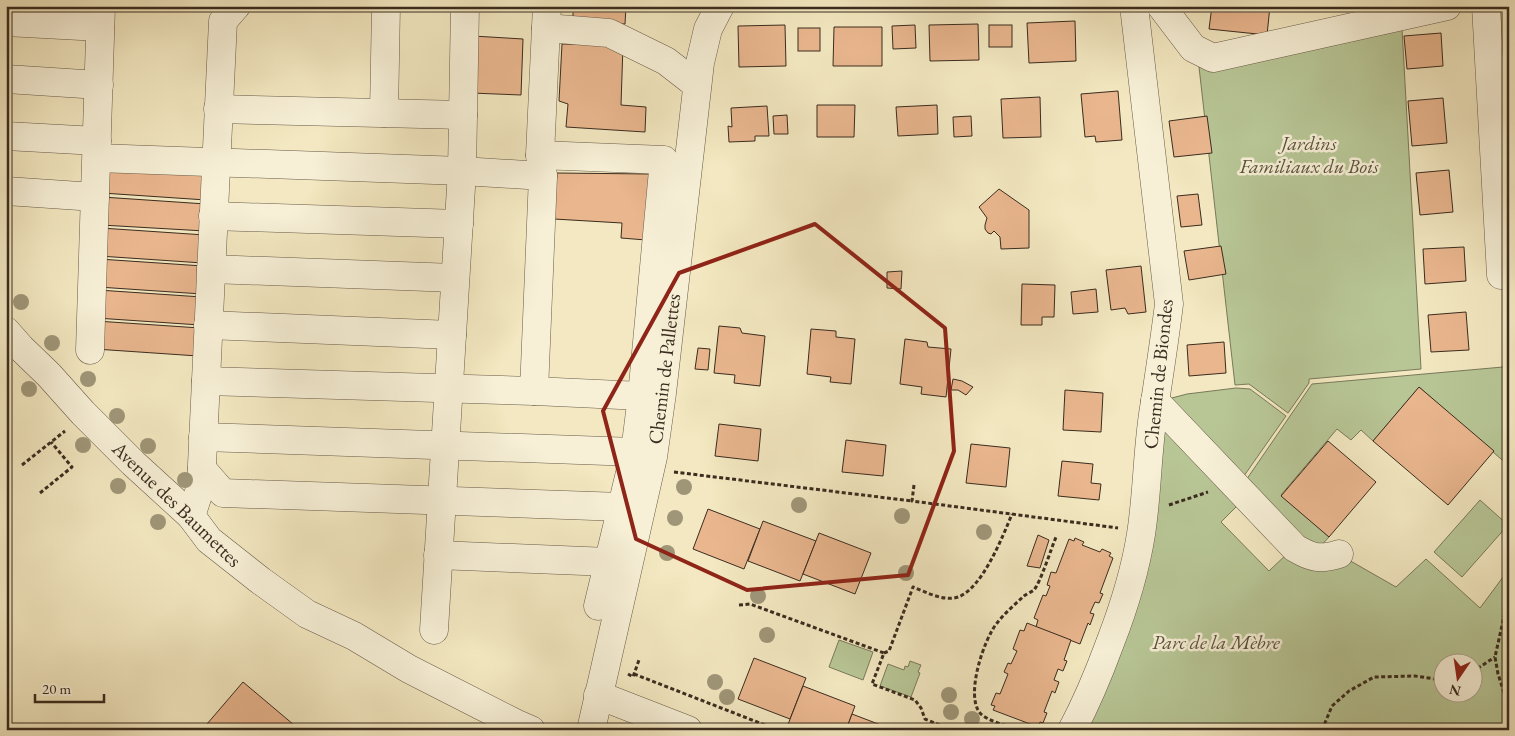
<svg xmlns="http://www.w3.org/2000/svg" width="1515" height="736" viewBox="0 0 1515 736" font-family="'EB Garamond',serif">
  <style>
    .green { fill: #b8c696; stroke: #79795a; fill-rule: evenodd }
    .building { fill: #e9b68e; stroke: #3a2c1f }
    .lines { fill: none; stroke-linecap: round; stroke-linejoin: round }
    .minor-casing { stroke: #685b48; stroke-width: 29 }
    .path { stroke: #3a2c1f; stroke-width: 3; stroke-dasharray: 4 2.5; stroke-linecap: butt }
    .minor { stroke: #f7f0d7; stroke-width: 28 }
    .tree { fill: #9f9678 }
    .marked { fill: none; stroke: #8f2418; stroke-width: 4; stroke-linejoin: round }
    .labels { text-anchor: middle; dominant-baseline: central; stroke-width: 5; stroke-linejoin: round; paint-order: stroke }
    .park-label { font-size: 20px; font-style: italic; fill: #5a523d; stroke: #f7f0d7 }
    .street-label { font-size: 20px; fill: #3a2c1f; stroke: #f7f0d7 }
  </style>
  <rect width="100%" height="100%" fill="#f3e8c1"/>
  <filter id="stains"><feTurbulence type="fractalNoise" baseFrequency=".004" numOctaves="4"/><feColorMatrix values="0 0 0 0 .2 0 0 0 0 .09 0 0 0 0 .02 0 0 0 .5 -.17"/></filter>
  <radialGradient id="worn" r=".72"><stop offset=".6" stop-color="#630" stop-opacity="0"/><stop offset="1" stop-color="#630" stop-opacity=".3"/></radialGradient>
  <!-- green -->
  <g class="green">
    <polygon points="1402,29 1421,369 1309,379 1309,383 1288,413 1249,384 1235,385 1199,67"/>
    <polygon points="1509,314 1509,466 1419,387 1373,441 1361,430 1351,440 1337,429 1281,495 1329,537 1318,549 1242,486 1312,384 1503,367"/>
    <polygon points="1236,388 1250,389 1286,416 1239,483 1168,399 1187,394"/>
    <path d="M1165,426L1237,506L1221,522L1269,571L1289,552L1347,559L1396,587L1426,559L1480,608L1509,569V730H1085ZM1442,664H1472V694H1442Z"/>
    <polygon points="1480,500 1508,525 1462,577 1434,552"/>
    <polygon points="839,640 873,652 863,680 829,667"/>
    <polygon points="910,661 921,665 918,672 920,673 911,697 880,686 888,664 904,670 905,666 908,667"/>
  </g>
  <!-- building -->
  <g class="building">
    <polygon points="573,6 626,6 625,24 573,23"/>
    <polygon points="1212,6 1270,6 1267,35 1209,29"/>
    <polygon points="1075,21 1076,61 1029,63 1027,23"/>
    <polygon points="978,24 979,60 930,61 929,25"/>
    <polygon points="785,25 786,66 739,67 738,26"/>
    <polygon points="915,25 916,48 893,49 892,26"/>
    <rect x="989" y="25" width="23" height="22"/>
    <polygon points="834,27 882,27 882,66 833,66"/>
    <rect x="798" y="28" width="22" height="23"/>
    <polygon points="1441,33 1443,66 1407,69 1404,36"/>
    <polygon points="473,36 523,39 521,95 471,93"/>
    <polygon points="562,44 623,45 621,105 646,107 645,132 566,127 568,104 559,101"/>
    <polygon points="1118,91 1122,140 1096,142 1095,136 1085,137 1081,94"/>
    <polygon points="1040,97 1041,137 1003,138 1001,99"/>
    <polygon points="1443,98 1447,143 1412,146 1408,101"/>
    <polygon points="817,105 855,105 854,137 817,137"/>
    <polygon points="937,105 938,134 898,136 896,107"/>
    <polygon points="767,106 769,136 755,136 755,141 729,142 728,126 732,127 731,108"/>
    <polygon points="787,115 788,134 774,134 773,116"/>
    <polygon points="971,116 972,136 954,137 953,117"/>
    <polygon points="1207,116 1212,153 1174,157 1169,121"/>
    <polygon points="104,165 208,172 206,200 102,193"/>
    <polygon points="1449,170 1453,212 1420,215 1416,173"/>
    <polygon points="556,173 650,174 646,240 621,238 622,223 554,219"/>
    <polygon points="999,189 1029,210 1029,248 1001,249 1000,237 994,231 991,234 988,233 985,229 985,225 987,218 979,207"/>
    <polygon points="1198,194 1202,225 1181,227 1177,196"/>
    <polygon points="102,197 206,204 205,231 101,225"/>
    <polygon points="101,228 205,235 203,263 99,256"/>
    <polygon points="1221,246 1226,274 1189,280 1184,251"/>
    <polygon points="1464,247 1466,281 1425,284 1423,249"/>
    <polygon points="99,259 203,266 202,294 98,287"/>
    <polygon points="1141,266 1146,312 1128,314 1125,308 1111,310 1106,270"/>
    <polygon points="902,271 901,289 887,288 887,272"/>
    <polygon points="1022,284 1055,285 1054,317 1042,317 1042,325 1021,325"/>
    <polygon points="1096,289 1098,312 1073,314 1071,292"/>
    <polygon points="98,290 202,297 200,325 96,318"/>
    <polygon points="1466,312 1469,350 1431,352 1428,315"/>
    <polygon points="96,321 200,328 198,356 95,349"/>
    <polygon points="719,326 740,328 742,333 765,336 760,386 734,383 735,375 714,373"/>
    <polygon points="811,329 836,331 836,337 855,339 851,384 830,382 831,377 807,374"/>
    <polygon points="905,339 927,342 928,347 951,349 946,397 921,394 922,387 900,384"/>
    <polygon points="1224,342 1226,373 1189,376 1187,345"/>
    <polygon points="698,348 710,349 708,370 695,369"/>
    <polygon points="953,379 962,381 973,387 966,395 958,390 951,390"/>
    <polygon points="1419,387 1494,451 1448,505 1373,441"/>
    <polygon points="1065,390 1103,393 1101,432 1063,430"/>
    <polygon points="719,424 761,429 758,461 715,456"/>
    <polygon points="846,440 886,445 883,476 842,472"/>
    <polygon points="1328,441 1376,482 1329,537 1281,496"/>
    <polygon points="971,444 1010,448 1006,487 966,483"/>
    <polygon points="1062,461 1093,464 1091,483 1101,484 1099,500 1058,496"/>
    <polygon points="6,503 11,509 6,513"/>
    <polygon points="708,509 760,529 744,569 693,549"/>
    <polygon points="763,521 816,541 800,581 748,561"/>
    <polygon points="819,533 871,553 855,594 803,574"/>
    <polygon points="1038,535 1049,540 1040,568 1027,566"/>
    <polygon points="1075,538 1084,542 1082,545 1100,552 1102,549 1111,553 1109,556 1113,558 1100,593 1103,594 1099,603 1095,602 1090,613 1094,614 1090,625 1088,623 1080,644 1036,627 1038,620 1034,618 1043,595 1046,596 1050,586 1047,585 1051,572 1056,573 1069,539 1074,541"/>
    <polygon points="1027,623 1071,640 1064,660 1067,661 1063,671 1058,669 1054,680 1059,682 1055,693 1052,691 1044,712 1047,713 1043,723 1040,722 1038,727 993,710 995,706 991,705 996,693 1000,694 1008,674 1004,672 1008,663 1011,664 1017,651 1013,649 1020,630 1024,631"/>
    <polygon points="754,658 806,678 790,719 738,699"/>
    <polygon points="243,682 300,730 214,730 207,724"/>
    <polygon points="803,686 855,706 846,730 794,730 787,727"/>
    <polygon points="852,714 894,730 846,730"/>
  </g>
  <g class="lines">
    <!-- minor casing -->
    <g class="minor-casing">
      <g id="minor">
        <polyline points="1161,6 1193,48 1213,58 1447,6"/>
        <polyline points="1486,6 1501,275 1509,273"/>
        <polyline points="6,22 100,27"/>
        <polyline points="546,28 609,33 666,61 697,85"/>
        <polyline points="6,79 99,85"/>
        <polyline points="218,109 463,115"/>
        <polyline points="384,113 386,6"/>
        <polyline points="6,136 97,141"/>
        <polyline points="540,155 547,6"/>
        <polyline points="97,158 462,171 543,176 534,391"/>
        <polyline points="543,176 540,155 664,160 642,396 635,452 598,606"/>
        <polyline points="6,191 95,197"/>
        <polyline points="213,216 459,224"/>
        <polyline points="211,269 455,278"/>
        <polyline points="208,325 452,335"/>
        <polyline points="6,331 21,348 49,375 83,413 133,463 191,516 209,540 261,581 307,614 354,636 409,669 515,723 531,730"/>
        <polyline points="90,350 101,6"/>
        <polyline points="206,381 534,391 642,396"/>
        <path d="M1155,401L1295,548C1312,558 1320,560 1339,554"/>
        <polyline points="203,437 635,452"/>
        <polyline points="202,469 223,493 622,507"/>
        <polyline points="191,516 201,486 223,21 236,6"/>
        <polyline points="438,555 609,562"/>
        <polyline points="434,630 462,171 465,6"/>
        <polyline points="598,695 688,730"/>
        <polyline points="591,730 653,457 662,393 700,63 708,29 720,6"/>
        <path d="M1072,730C1087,702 1099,673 1110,643C1124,607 1135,572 1141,534C1148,490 1147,445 1155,402C1160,369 1165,337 1169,304L1134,6"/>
      </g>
    </g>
    <!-- path -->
    <g class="path">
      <polyline points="22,465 65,431"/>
      <polyline points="674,472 912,501"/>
      <polyline points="914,485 912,501 1118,528"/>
      <polyline points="40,493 72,467 51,442"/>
      <polyline points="1169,505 1208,492"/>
      <polyline points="1509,594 1495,657 1498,674 1509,708"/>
      <polyline points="739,605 750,604 884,653 872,684 915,700 921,708 925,719 952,730"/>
      <path d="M884,653L889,651L913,587C926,592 944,602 958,597C982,589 1003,536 1012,514"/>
      <polyline points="1472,672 1495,657"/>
      <polyline points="628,674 633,677 639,660"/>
      <polyline points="634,674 770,727 769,730"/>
      <path d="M1018,730C1008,726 987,721 980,713C965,695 984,639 997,623C1005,613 1015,604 1024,596C1027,594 1031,592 1034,590C1041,581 1051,549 1056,537"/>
      <polyline points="1322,730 1332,706 1349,691 1374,677 1415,676 1442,680"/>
    </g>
    <!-- minor -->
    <use href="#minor" class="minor"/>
  </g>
  <!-- trees -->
  <g class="tree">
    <circle cx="21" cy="302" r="8"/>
    <circle cx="52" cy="343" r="8"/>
    <circle cx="88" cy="379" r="8"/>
    <circle cx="29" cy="389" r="8"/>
    <circle cx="117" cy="416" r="8"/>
    <circle cx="83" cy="445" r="8"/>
    <circle cx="148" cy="446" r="8"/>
    <circle cx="185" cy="480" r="8"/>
    <circle cx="118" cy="486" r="8"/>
    <circle cx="684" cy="487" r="8"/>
    <circle cx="799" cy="505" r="8"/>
    <circle cx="902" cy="516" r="8"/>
    <circle cx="675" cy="518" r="8"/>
    <circle cx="158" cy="522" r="8"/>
    <circle cx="984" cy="532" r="8"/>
    <circle cx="667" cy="553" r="8"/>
    <circle cx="906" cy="573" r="8"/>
    <circle cx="758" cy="596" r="8"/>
    <circle cx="767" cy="635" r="8"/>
    <circle cx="715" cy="682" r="8"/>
    <circle cx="949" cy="695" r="8"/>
    <circle cx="727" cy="697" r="8"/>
    <circle cx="951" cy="712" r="8"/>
    <circle cx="972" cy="719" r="8"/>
  </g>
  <!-- marked area -->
  <path class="marked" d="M815,224L945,328L954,451L908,575L747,590L636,539L603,411L679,273Z"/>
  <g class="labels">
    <!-- park labels -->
    <g class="park-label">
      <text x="1309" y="143">Jardins<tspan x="1309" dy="23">Familiaux du Bois</tspan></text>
      <text x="1216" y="642">Parc de la Mèbre</text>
    </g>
    <!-- street labels -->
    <g class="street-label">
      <text transform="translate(664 369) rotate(-83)">Chemin de Pallettes</text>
      <text transform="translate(1158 374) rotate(-84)">Chemin de Biondes</text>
      <text transform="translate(177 504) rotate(44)">Avenue des Baumettes</text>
    </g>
  </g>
  <!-- margin -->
  <rect width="1515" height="736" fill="none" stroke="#f3e8c1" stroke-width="25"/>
  <rect x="8" y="8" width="1500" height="721" fill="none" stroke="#3a2c1f" stroke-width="2.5"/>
  <rect x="12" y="12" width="1490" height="711" fill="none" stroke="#3a2c1f"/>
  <!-- north arrow -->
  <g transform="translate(1458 678) rotate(193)"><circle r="24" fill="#f7f0d7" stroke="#aba28d"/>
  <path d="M0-4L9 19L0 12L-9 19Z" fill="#8f2418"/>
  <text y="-8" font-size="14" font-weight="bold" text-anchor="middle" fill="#3a2c1f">N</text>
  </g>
  <!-- scale -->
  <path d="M35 694v8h69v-8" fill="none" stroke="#3a2c1f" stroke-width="2.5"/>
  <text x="42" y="694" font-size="15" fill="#3a2c1f" stroke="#f7f0d7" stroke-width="4" paint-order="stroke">20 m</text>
  <rect width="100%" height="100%" filter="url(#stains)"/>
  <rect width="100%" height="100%" fill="url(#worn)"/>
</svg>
